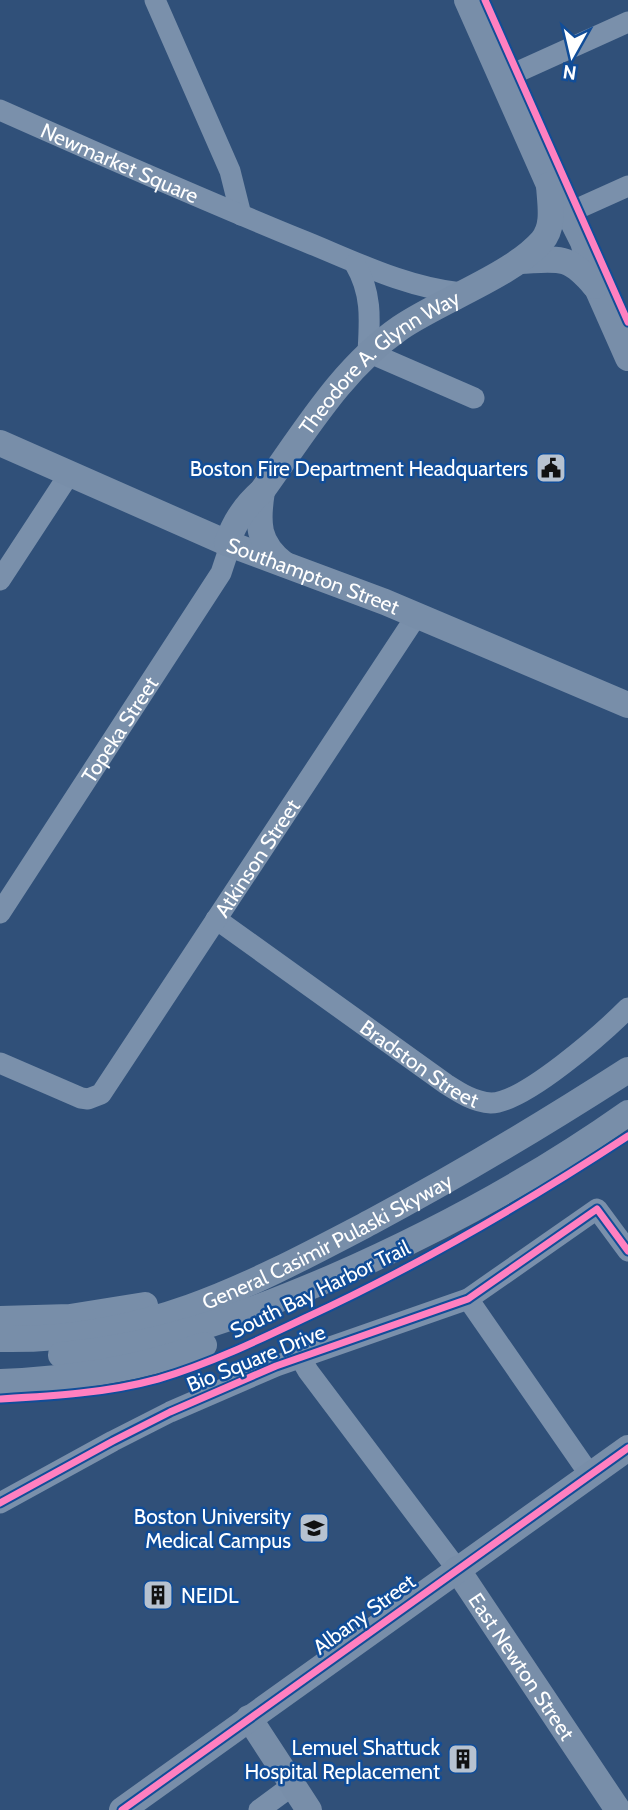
<svg xmlns="http://www.w3.org/2000/svg" width="628" height="1810" viewBox="0 0 628 1810" font-family="Cabin,sans-serif">
  <style>
    .lines { fill: none; stroke-linecap: round; stroke-linejoin: round }
    .minor { stroke: #7a90ab; stroke-width: 21 }
    .major { stroke: #788ea9; stroke-width: 26 }
    .cycleway-casing { stroke: #114d98; stroke-width: 11 }
    .cycleway { stroke: #ff80c0; stroke-width: 7 }
    .labels { text-anchor: middle; dominant-baseline: central; stroke-width: 5; stroke-linejoin: round; paint-order: stroke }
    .street-label { font-size: 21px; fill: #fff; stroke: #114d98 }
    .poi-label { font-size: 21px; fill: #fff; stroke: #114d98; text-anchor: end }
  </style>
  <rect width="100%" height="100%" fill="#305079"/>
  <g class="lines">
    <!-- minor -->
    <g class="minor">
      <polyline points="155,0 230,171 241,215"/>
      <polyline points="502,79 628,22"/>
      <path id="s1" d="M0,110C99,154 199,198 299,239C352,260 403,287 461,293"/>
      <polyline points="568,213 628,186"/>
      <path d="M355,264C372,293 370,319 368,352L474,398"/>
      <polyline points="0,580 70,473"/>
      <path id="s2" d="M0,913L221,573L227,555V543"/>
      <path id="s3" d="M216,919L446,1084C460,1093 474,1102 491,1103C524,1103 604,1032 628,1008"/>
      <path id="s4" d="M0,1063L81,1098L88,1099L101,1094L417,615"/>
      <polyline points="468,1299 590,1475"/>
      <polyline points="300,1357 308,1371 457,1569"/>
      <polyline points="0,1503 113,1441 170,1412 276,1366 468,1299 597,1209 628,1251"/>
      <polyline points="259,1810 293,1785"/>
    </g>
    <!-- major -->
    <g class="major">
      <polyline points="467,0 549,185 573,222 583,242 597,288 628,358"/>
      <path d="M520,261C559,259 568,254 595,286"/>
      <path id="s5" d="M0,443L227,543L385,602L628,705"/>
      <path d="M262,491C257,523 257,543 284,564"/>
      <path id="s6" d="M227,543C235,521 245,506 262,491C304,433 341,369 400,328C441,300 511,276 542,241C555,226 550,204 549,185"/>
      <polyline points="0,1319 70,1317 145,1305"/>
      <path id="s7" d="M0,1339C145,1342 247,1287 371,1222C459,1175 544,1124 628,1070"/>
      <path d="M61,1355C162,1346 239,1317 331,1278C434,1233 536,1178 628,1113"/>
      <path d="M0,1382C70,1379 138,1370 204,1345"/>
      <path id="s8" d="M457,1569L618,1810"/>
      <polyline points="249,1718 309,1810"/>
      <polyline points="122,1810 628,1448"/>
    </g>
    <!-- cycleway casing -->
    <g class="cycleway-casing">
      <g id="cycleway">
        <polyline points="485,0 628,322"/>
        <path d="M0,1399C53,1396 107,1393 158,1379C209,1364 257,1341 305,1318C418,1266 524,1204 628,1136"/>
        <polyline points="0,1503 113,1441 170,1412 276,1366 468,1299 597,1209 628,1251"/>
        <polyline points="122,1810 628,1448"/>
      </g>
    </g>
    <!-- cycleway -->
    <use href="#cycleway" class="cycleway"/>
  </g>
  <!-- icons -->
  <defs>
    <g id="civic-square" transform="scale(1.575)"><rect x="-9" y="-9" width="18" height="18" rx="4" fill="#b7c2d0" stroke="#114d98"/><path d="M-.6-6.5H3V-4.5H.6V-3L4-1V1h2V6H-6V1h2V-1L-.6-3ZM-1.2 2.5V6h2.4V2.5Z" fill="#111"/></g>
    <g id="university-square" transform="scale(1.575)"><rect x="-9" y="-9" width="18" height="18" rx="4" fill="#b7c2d0" stroke="#114d98"/><path d="M0-5L7-2L0 1L-7-2ZM-4 1L0 2.5L4 1V4Q0 6-4 4Z" fill="#111"/></g>
    <g id="building-square" transform="scale(1.575)"><rect x="-9" y="-9" width="18" height="18" rx="4" fill="#b7c2d0" stroke="#114d98"/><path d="M-4-6H4V6H1V3H-1V6H-4ZM-2.5-4.3h1.7v1.8h-1.7ZM.8-4.3h1.7v1.8H.8ZM-2.5-1h1.7V.8h-1.7ZM.8-1h1.7V.8H.8Z" fill="#111"/></g>
  </defs>
  <g fill-rule="evenodd">
    <use href="#civic-square" x="551" y="468"/>
    <use href="#university-square" x="314" y="1528"/>
    <use href="#building-square" x="158" y="1595"/>
    <use href="#building-square" x="463" y="1759"/>
  </g>
  <g class="labels">
    <!-- street labels -->
    <g class="street-label">
      <text stroke="none"><textPath href="#s1" startOffset="131">Newmarket Square</textPath></text>
      <text stroke="none"><textPath href="#s6" startOffset="240">Theodore A. Glynn Way</textPath></text>
      <text stroke="none"><textPath href="#s5" startOffset="340">Southampton Street</textPath></text>
      <text stroke="none"><textPath href="#s2" startOffset="219">Topeka Street</textPath></text>
      <text stroke="none"><textPath href="#s4" startOffset="392">Atkinson Street</textPath></text>
      <text stroke="none"><textPath href="#s3" startOffset="250">Bradston Street</textPath></text>
      <text stroke="none"><textPath href="#s7" startOffset="346">General Casimir Pulaski Skyway</textPath></text>
      <text transform="translate(320 1289) rotate(-26)">South Bay Harbor Trail</text>
      <text transform="translate(256 1358) rotate(-22)">Bio Square Drive</text>
      <text transform="translate(364 1614) rotate(-36)">Albany Street</text>
      <text stroke="none"><textPath href="#s8" startOffset="117">East Newton Street</textPath></text>
    </g>
    <!-- poi labels -->
    <g class="poi-label">
      <text x="528" y="468">Boston Fire Department Headquarters</text>
      <text x="291" y="1516">Boston University<tspan x="291" dy="24">Medical Campus</tspan></text>
      <text x="181" y="1595" text-anchor="start">NEIDL</text>
      <text x="440" y="1747">Lemuel Shattuck<tspan x="440" dy="24">Hospital Replacement</tspan></text>
    </g>
  </g>
  <!-- north arrow -->
  <g transform="translate(572 56) rotate(188)" stroke="#114d98" stroke-width="5" paint-order="stroke">
  <path d="M0-5L12 26L0 18L-12 26Z" fill="#ffffff"/>
  <text y="-10" font-size="19" font-weight="bold" text-anchor="middle" fill="#ffffff">N</text>
  </g>
</svg>
